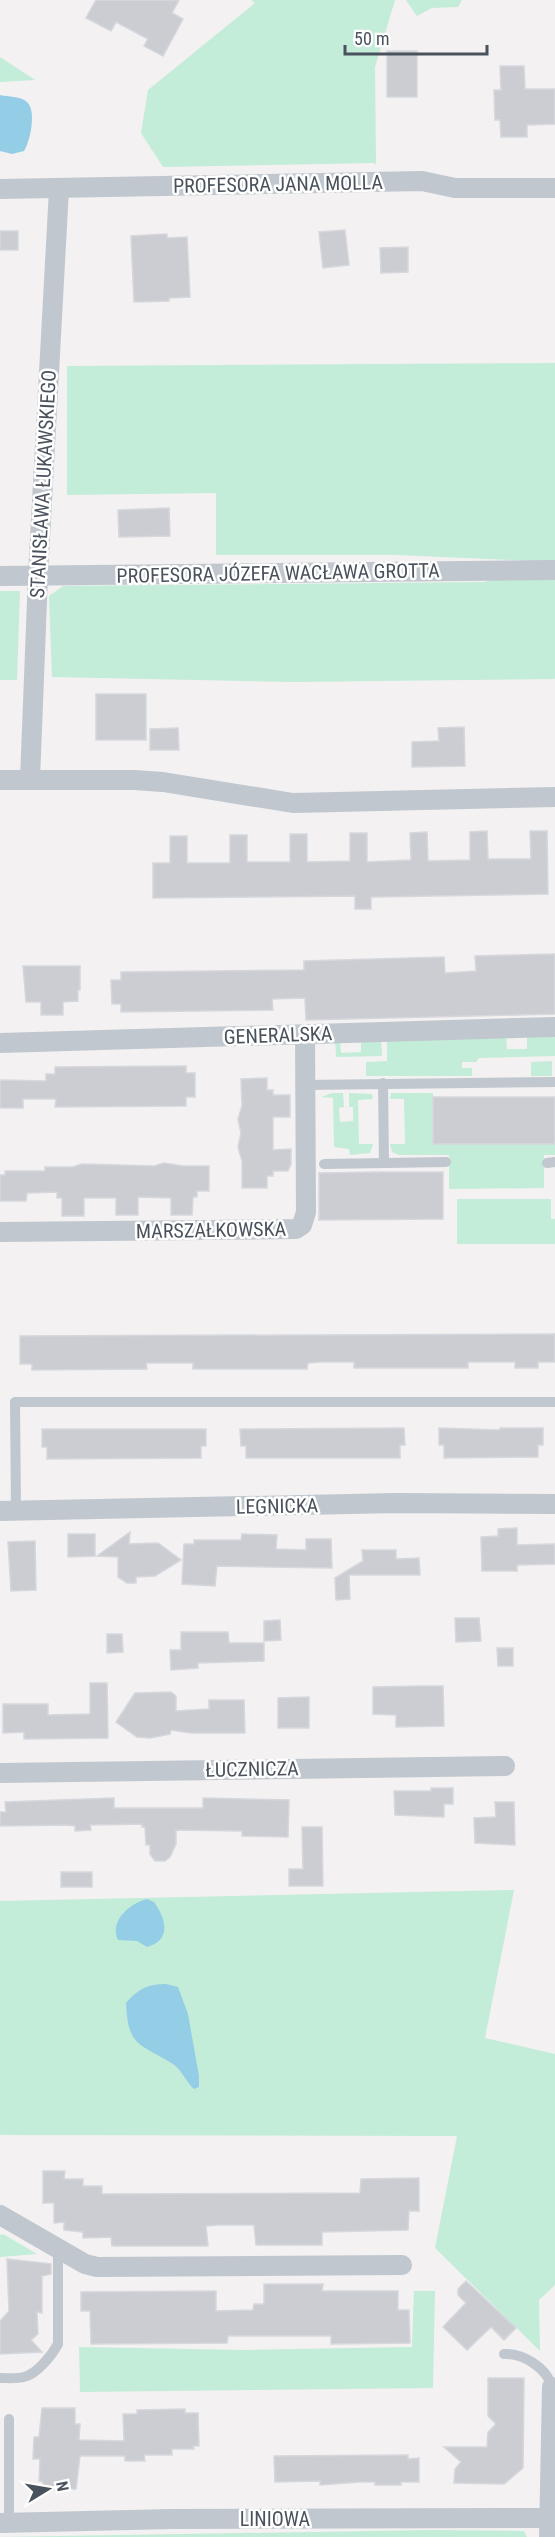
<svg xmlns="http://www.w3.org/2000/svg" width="555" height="2537" viewBox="0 0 555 2537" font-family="'Roboto Condensed',sans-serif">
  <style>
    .green { fill: #c3edd8 }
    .water { fill: #94cde6 }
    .building { fill: #cbcdd3; stroke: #d5d7dc; stroke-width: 1.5 }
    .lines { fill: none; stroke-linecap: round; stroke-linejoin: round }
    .service { stroke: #c0c7ce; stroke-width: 10 }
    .minor { stroke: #c0c7ce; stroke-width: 20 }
    .labels { text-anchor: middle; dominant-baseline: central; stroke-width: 5; stroke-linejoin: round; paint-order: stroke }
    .street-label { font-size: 20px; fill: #4a525d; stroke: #fff }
  </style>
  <rect width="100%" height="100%" fill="#f3f1f1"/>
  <!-- green -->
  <g class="green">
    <polygon points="251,0 395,0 375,67 376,165 374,163 163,167 141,133 148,90 255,3"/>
    <polygon points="406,0 462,0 458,7 432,8 417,16"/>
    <polygon points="0,57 35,80 0,82"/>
    <polygon points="555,363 555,679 294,682 52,677 49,596 63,586 485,582 534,561 397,555 216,555 216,493 67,495 67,366"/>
    <polygon points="0,591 20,591 17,680 0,680"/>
    <polygon points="555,1034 555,1056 479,1058 476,1062 462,1062 462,1068 472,1068 472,1076 366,1076 366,1062 387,1061 387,1037 506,1035 507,1049 527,1049 527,1035"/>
    <polygon points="361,1038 381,1038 382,1056 336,1057 335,1039 340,1039 341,1053 361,1052"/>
    <polygon points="552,1061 552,1076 531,1076 531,1062"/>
    <polygon points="332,1093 343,1093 344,1107 339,1108 340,1122 353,1121 353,1107 349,1107 349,1093 372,1094 373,1099 358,1100 359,1144 373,1144 370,1153 350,1155 349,1149 334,1147 333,1098 321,1097"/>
    <polygon points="391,1093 433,1093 434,1144 555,1144 555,1155 544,1155 544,1188 449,1189 449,1155 399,1155 392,1152 390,1144 405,1144 404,1099 390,1099"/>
    <polygon points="457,1199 551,1199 551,1219 555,1219 555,1244 457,1244"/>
    <polygon points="514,1890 485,2038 555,2054 555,2285 539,2300 540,2351 435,2248 457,2136 0,2135 0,1901"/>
    <polygon points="3,2234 37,2254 0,2257 0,2235"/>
    <polygon points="414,2291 435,2291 433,2388 80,2392 79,2347 245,2350 412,2347"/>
    <polygon points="433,2530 524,2531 527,2537 0,2537"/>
  </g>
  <!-- water -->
  <g class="water">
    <path d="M0,95C8,97 21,96 27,102C37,111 30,142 24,151L12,154L0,151Z"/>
    <path d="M147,1899L154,1902C166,1919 172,1940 147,1947L137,1941L118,1940C109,1921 130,1903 147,1899Z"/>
    <path d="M166,1984L178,1987L188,2014L199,2076V2087L194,2089C186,2082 182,2070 173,2064C140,2043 128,2048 126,2003C138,1989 148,1984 166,1984Z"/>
  </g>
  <!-- building -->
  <g class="building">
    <polygon points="96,0 179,0 172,13 183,19 163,56 144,46 148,39 116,22 111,31 86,18"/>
    <rect x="387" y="51" width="30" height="46"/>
    <polygon points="500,66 524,66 525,89 555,89 555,124 527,125 527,137 501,137 500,120 495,120 494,90 501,90"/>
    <polygon points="345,230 349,265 323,268 319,232"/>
    <rect x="0" y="231" width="18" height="19"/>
    <polygon points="167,234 167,238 187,237 190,297 169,298 169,301 134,302 131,236"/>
    <polygon points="408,247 408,272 381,273 380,248"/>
    <polygon points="169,508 170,536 119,537 118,510"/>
    <rect x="96" y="694" width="50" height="46"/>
    <polygon points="464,727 465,766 412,767 412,742 439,741 438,728"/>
    <polygon points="178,728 179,750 150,750 150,729"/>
    <polygon points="487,831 488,859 531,859 530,831 547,831 548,894 371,897 371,909 355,909 355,896 153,898 153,863 170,863 170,836 187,836 187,863 230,863 230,835 247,835 247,862 290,862 290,834 307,834 307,862 350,861 350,833 367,833 367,862 411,860 410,833 427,832 428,861 470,860 470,832"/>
    <polygon points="555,954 555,1014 306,1020 305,998 272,999 273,1010 121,1012 121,1004 112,1004 111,980 121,980 121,972 304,970 304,961 444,957 445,973 476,971 475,956"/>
    <polygon points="23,966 80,966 80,990 78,990 78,1001 63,1002 63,1015 41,1015 41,1002 26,1002"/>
    <polygon points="186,1066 186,1073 195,1073 195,1097 186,1097 186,1106 55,1107 56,1099 23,1099 23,1108 0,1108 0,1080 46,1081 46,1074 55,1074 55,1067"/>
    <polygon points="267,1078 267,1090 273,1090 273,1095 290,1095 290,1117 273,1117 273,1150 291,1149 291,1164 288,1171 273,1171 273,1176 267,1176 267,1188 242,1188 242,1161 238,1147 241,1133 238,1119 242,1106 241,1079"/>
    <rect x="433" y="1097" width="122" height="47"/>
    <polygon points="164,1163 182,1166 209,1166 209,1191 197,1191 197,1197 193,1197 192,1215 171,1215 171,1198 138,1197 138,1215 116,1215 116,1198 84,1198 84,1216 62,1216 62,1198 57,1198 57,1192 27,1193 26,1201 0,1201 0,1175 5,1175 5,1171 45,1171 45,1167 73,1167 82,1164 154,1166"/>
    <polygon points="381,1172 443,1172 443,1219 319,1220 319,1173"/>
    <polygon points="555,1334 555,1362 538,1362 538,1368 515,1368 515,1362 468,1362 468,1368 354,1368 354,1362 320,1362 308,1363 307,1369 193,1369 193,1363 146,1363 147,1369 32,1370 32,1364 20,1364 20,1336"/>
    <polygon points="404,1428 405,1445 400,1445 400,1458 246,1458 246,1446 241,1446 240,1429"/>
    <polygon points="439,1428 500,1430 500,1428 543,1428 543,1445 538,1445 538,1457 444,1458 444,1445 439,1445"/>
    <polygon points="42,1429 206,1429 206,1446 201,1446 201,1458 47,1459 47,1447 42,1447"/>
    <polygon points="517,1528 517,1545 555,1544 555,1564 517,1565 517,1571 482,1571 481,1537 498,1536 498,1529"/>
    <polygon points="130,1532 129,1544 158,1543 181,1560 155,1576 136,1577 136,1583 127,1583 118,1577 118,1557 97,1556"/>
    <polygon points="68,1534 95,1534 95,1556 68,1557"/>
    <polygon points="242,1534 277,1535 276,1549 306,1550 306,1539 331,1539 332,1568 217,1566 215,1586 182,1584 184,1544 194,1544 194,1540 241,1540"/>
    <polygon points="35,1541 36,1590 11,1591 8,1542"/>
    <polygon points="362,1550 396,1550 396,1559 419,1558 420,1575 349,1575 350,1599 336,1600 335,1578 363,1561"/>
    <polygon points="455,1618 479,1618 481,1641 456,1642"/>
    <polygon points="280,1620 281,1640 264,1641 264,1621"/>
    <polygon points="181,1632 228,1632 229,1643 264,1643 264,1661 198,1663 198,1668 171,1670 170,1650 181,1650"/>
    <polygon points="107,1634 122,1634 123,1652 107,1653"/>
    <polygon points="497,1648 513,1648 513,1666 498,1666"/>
    <polygon points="90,1683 107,1683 108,1738 24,1739 24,1732 3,1733 3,1704 48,1704 48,1715 90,1714"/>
    <polygon points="419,1686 443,1686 444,1726 396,1727 396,1715 373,1714 373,1687"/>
    <polygon points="171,1692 176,1696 176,1711 209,1709 209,1700 244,1700 245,1733 191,1733 171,1730 170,1734 150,1738 137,1737 116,1722 135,1693"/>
    <polygon points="309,1697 309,1728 278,1728 278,1698"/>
    <polygon points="431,1788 453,1788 453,1804 444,1804 444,1817 395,1815 394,1791 431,1791"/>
    <polygon points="114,1798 114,1808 203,1808 203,1798 289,1800 288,1837 242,1836 242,1831 176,1830 176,1844 170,1857 165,1861 155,1861 150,1854 150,1845 146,1845 145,1827 142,1827 142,1824 90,1825 91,1830 75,1831 75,1826 68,1825 0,1826 0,1812 6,1812 5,1802"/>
    <polygon points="495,1802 514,1802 515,1845 475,1843 474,1818 496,1817"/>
    <polygon points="302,1827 322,1827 323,1886 289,1886 289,1869 303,1869"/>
    <rect x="61" y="1872" width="31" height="15"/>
    <polygon points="43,2171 65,2171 64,2179 83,2179 83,2186 102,2186 102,2194 360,2193 361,2179 419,2178 419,2211 409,2211 408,2230 322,2232 322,2245 256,2245 254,2225 218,2225 206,2226 208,2246 112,2246 111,2237 83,2238 83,2232 64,2230 64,2222 54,2223 54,2203 43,2203"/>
    <polygon points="7,2259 51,2264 51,2274 42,2276 42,2313 37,2312 38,2334 31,2340 42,2352 0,2354 0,2321 9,2311"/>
    <polygon points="466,2281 516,2328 504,2340 491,2327 467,2350 443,2327 466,2303 458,2295 458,2289"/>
    <polygon points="264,2284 323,2284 322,2291 398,2291 398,2310 409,2310 410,2343 331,2344 331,2336 228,2336 227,2343 91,2344 90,2311 81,2311 81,2292 216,2291 216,2311 253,2310 254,2304 264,2304"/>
    <polygon points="488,2378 524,2378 523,2468 504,2484 454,2483 455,2469 461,2462 444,2447 487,2447 488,2432 496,2424 488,2416"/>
    <polygon points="42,2408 75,2408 75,2424 80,2424 79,2440 124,2441 123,2414 137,2414 137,2410 185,2409 185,2413 198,2413 199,2446 193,2446 194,2449 172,2449 172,2455 144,2455 145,2461 125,2461 125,2456 80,2456 76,2489 42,2490 43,2482 39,2481 40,2459 33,2459 34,2437 39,2437"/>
    <polygon points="408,2455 408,2459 419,2458 419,2482 401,2482 401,2485 375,2485 375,2482 360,2482 320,2485 320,2481 275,2482 274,2456"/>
  </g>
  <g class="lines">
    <!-- service -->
    <g class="service">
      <polyline points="383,1083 384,1163"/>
      <polyline points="305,1085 555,1082"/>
      <polyline points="547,1163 555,1162"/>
      <polyline points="324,1164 446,1162"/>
      <polyline points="16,1511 15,1402 555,1402"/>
      <path d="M504,2354C523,2353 547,2368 552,2387"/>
      <path d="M0,2378C8,2378 16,2379 24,2377C37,2374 52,2355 58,2344V2248"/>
      <polyline points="9,2522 9,2419"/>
    </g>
    <!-- minor -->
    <g class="minor">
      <polyline points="0,189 422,181 455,188 555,188"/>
      <polyline points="0,576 555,570"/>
      <polyline points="0,780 134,780 163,782 293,803 555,797"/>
      <polyline points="30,780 38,575 59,189"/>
      <polyline points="0,1043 555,1027"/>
      <polyline points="0,1232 296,1229 302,1225 306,1212 305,1035"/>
      <polyline points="0,1511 397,1503 555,1504"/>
      <polyline points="0,1773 505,1766"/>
      <polyline points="0,2215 85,2264 97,2267 402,2265"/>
      <polyline points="0,2523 172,2519 549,2518"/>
      <polyline points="549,2537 552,2387"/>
    </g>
  </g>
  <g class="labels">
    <!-- street labels -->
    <g class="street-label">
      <text transform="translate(278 184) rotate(-1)">PROFESORA JANA MOLLA</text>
      <text transform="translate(43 484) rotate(-87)">STANISŁAWA ŁUKAWSKIEGO</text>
      <text transform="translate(278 573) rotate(-1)">PROFESORA JÓZEFA WACŁAWA GROTTA</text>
      <text transform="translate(278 1035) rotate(-2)">GENERALSKA</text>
      <text transform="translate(211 1230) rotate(-1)">MARSZAŁKOWSKA</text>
      <text transform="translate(277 1506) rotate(-1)">LEGNICKA</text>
      <text transform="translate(252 1769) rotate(-1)">ŁUCZNICZA</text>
      <text x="275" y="2519">LINIOWA</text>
    </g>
  </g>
  <!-- north arrow -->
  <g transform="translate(48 2489) rotate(79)" stroke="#ffffff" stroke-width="4.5" paint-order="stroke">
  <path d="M0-4.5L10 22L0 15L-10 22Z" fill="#4a525d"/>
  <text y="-9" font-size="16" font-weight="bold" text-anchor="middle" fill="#4a525d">N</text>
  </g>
  <!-- scale -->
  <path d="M345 45v9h142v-9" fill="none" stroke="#4a525d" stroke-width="3"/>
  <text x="354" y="45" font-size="18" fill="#4a525d" stroke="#ffffff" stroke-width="4.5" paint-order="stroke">50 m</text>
</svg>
